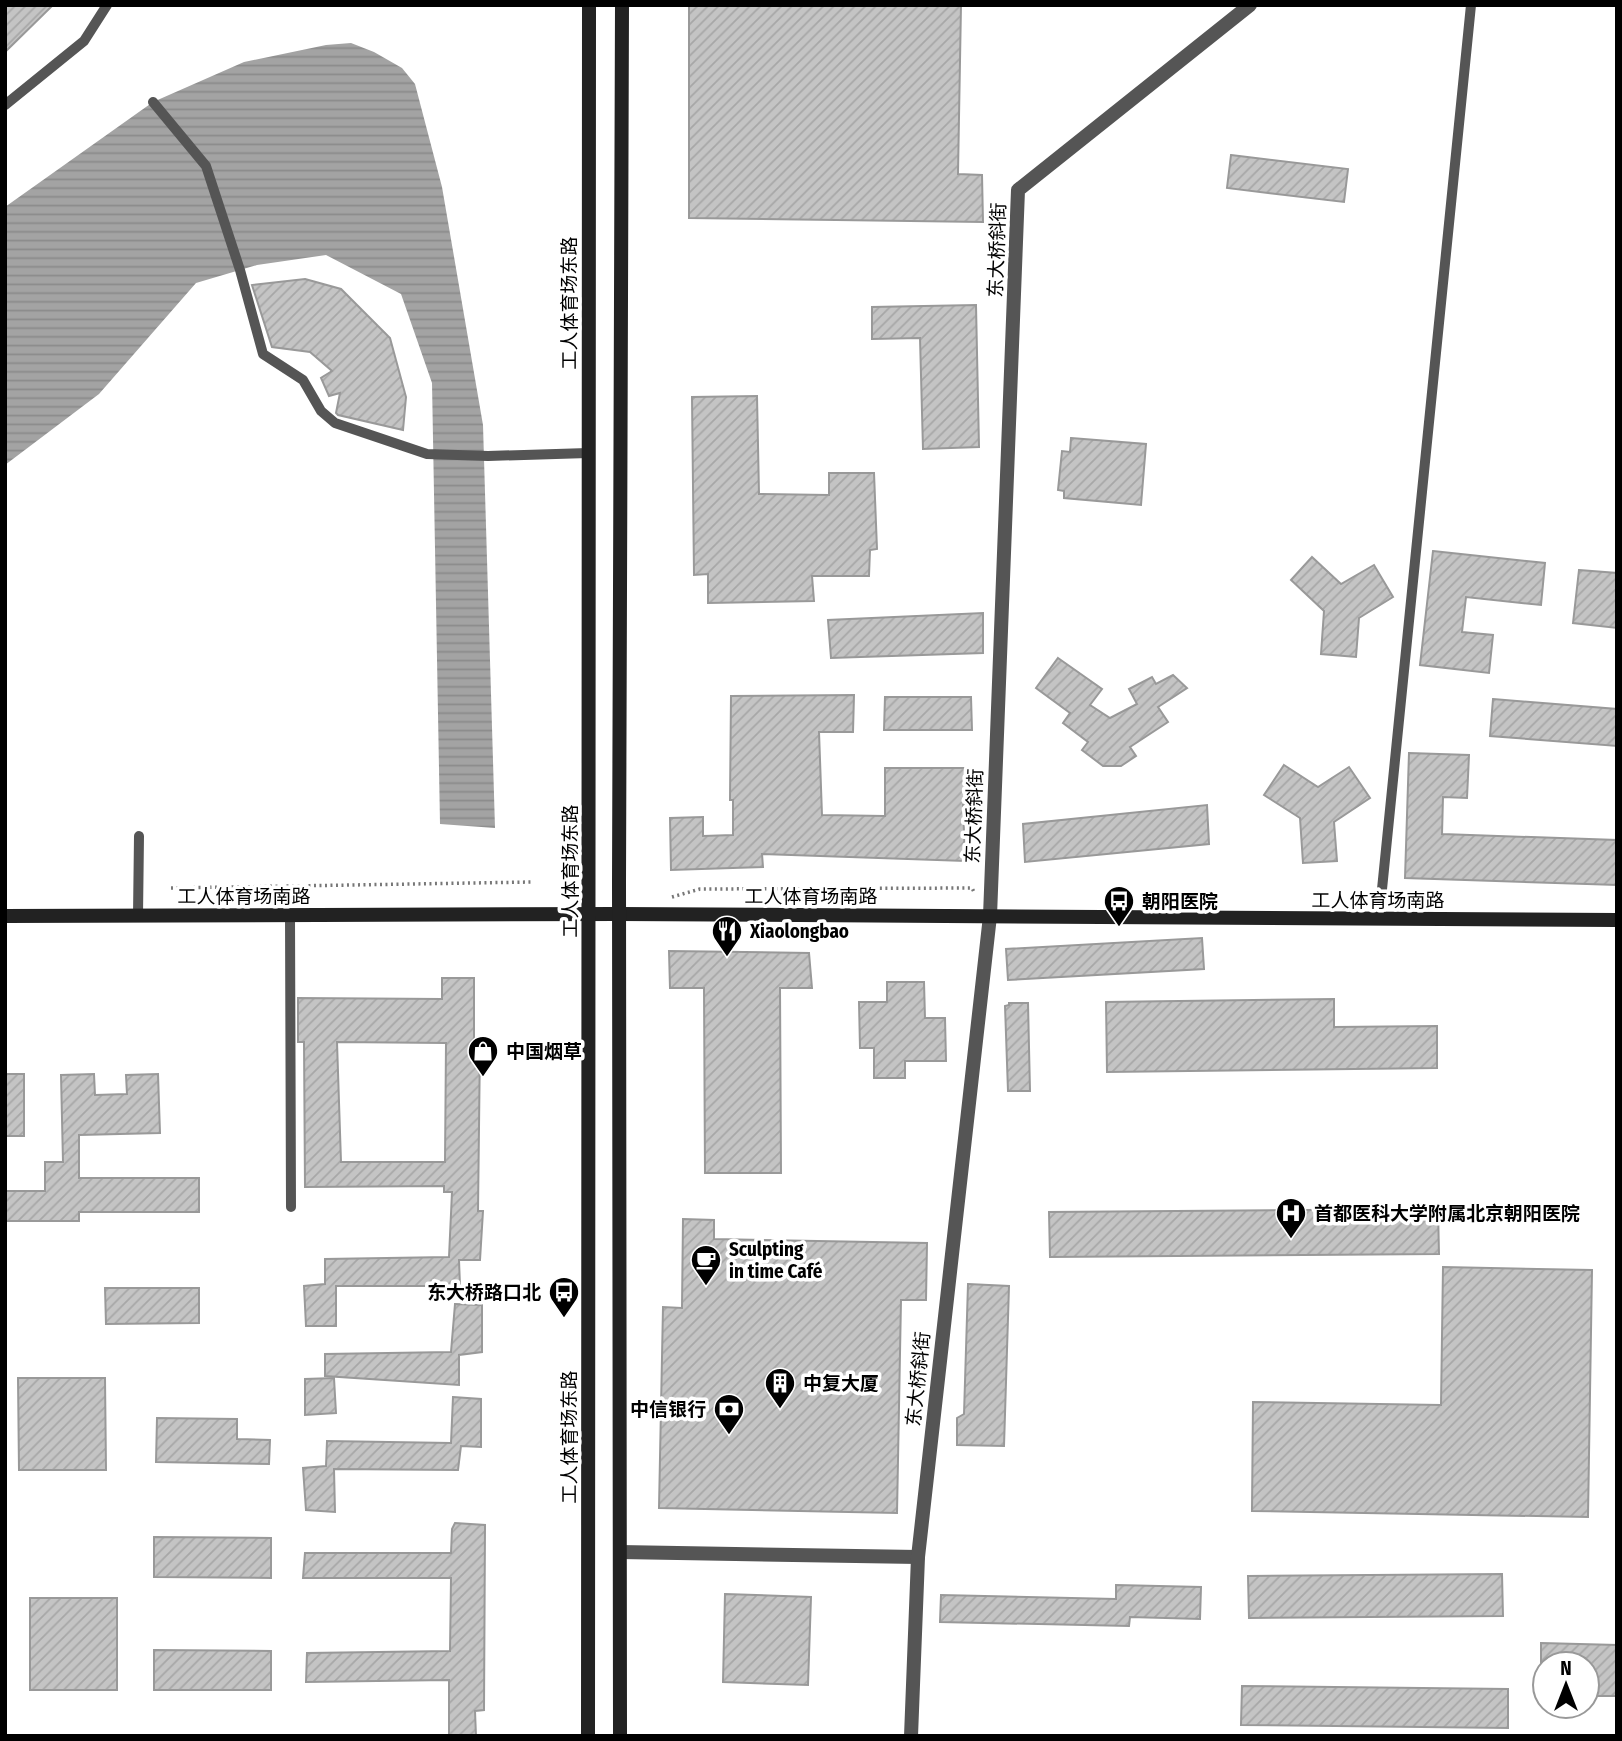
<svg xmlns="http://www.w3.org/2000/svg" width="1622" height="1741" viewBox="0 0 1622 1741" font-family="'Fira Sans Condensed','Noto Sans SC',sans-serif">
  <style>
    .water { fill: url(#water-rules) }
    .building { fill: url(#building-hatch); stroke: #999; stroke-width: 2; fill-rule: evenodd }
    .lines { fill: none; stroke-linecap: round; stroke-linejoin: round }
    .path { stroke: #777; stroke-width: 3.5; stroke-dasharray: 2 3.5; stroke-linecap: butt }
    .lane { stroke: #555; stroke-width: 10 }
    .street { stroke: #555; stroke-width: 14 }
    .secondary { stroke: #222; stroke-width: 14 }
    .labels { text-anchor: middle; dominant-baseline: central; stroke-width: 7; stroke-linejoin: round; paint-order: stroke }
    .street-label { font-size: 19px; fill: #000; stroke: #fff }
    .poi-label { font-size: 19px; font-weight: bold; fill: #000; stroke: #fff; text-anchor: start }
  </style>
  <defs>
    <pattern id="water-rules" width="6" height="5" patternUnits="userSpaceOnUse" patternTransform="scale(1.75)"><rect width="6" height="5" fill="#a3a3a3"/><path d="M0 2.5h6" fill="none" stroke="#8b8b8b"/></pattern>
    <pattern id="building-hatch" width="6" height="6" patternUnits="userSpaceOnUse" patternTransform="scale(1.75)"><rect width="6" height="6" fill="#c4c4c4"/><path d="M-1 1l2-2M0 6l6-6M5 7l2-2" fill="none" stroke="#a7a7a7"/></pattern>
  </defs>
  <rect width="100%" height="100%" fill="#fff"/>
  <!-- water -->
  <polygon class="water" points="351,43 374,52 402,68 415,84 442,187 483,425 495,828 440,824 432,383 401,294 326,255 257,265 196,283 99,394 5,465 5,207 153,102 244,62 326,45"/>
  <!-- building -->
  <g class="building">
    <polygon points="5,5 53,5 5,52"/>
    <polygon points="689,5 961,5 958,174 982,175 983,222 689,218"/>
    <polygon points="1231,155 1348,169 1344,202 1227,188"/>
    <polygon points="305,279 341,289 390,338 406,397 403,430 338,415 336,413 340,393 329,396 321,378 332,371 310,352 272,347 252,285"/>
    <polygon points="976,305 979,447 923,449 920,338 872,339 872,307"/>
    <polygon points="757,396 759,494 829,495 829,473 874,473 877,549 870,550 869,576 812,576 814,601 708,603 708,574 694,575 692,397"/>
    <polygon points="1071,438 1146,444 1141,505 1064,498 1064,491 1058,490 1062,451 1070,452"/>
    <polygon points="1433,551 1545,563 1541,605 1466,597 1462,632 1493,635 1489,673 1420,665"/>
    <polygon points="1312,557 1341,584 1374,565 1393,597 1359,618 1356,657 1321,654 1324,611 1291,580"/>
    <polygon points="1579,570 1617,573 1617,628 1573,623"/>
    <polygon points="983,613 983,653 831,658 828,620"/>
    <polygon points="1058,658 1102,689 1090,705 1110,718 1137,704 1129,689 1152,677 1156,684 1173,675 1187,688 1158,707 1168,722 1130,747 1136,756 1121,766 1103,766 1082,750 1088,742 1063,723 1070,713 1036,688"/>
    <polygon points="854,695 853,732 819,732 822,815 885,816 885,768 966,768 966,805 963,805 965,861 762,854 763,867 671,870 670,818 703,817 703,836 733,835 733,800 730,800 731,696"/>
    <polygon points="885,697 971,697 972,730 884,730"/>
    <polygon points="1493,699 1617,709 1617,746 1490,736"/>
    <polygon points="1409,753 1469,755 1467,798 1443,797 1442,834 1617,840 1617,885 1405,878"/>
    <polygon points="1284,765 1318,787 1349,767 1370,798 1334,822 1337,861 1303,863 1300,818 1264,795"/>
    <polygon points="1207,805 1209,844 1025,862 1023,824"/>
    <polygon points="1202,938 1204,969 1008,980 1006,949"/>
    <polygon points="669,951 809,953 812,988 780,988 781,1173 705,1173 704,988 670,988"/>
    <path d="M442,978H474V1043H480L478,1211H483L480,1260H459L460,1286H336V1326H306L304,1286L325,1284V1259L449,1257L452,1192H444V1186L305,1187L304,1042H298V998L442,999ZM337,1042L446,1043L445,1162H341Z"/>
    <polygon points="887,982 924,982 925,1018 945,1018 946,1061 905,1061 905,1078 874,1078 874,1048 860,1048 859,1002 887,1002"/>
    <polygon points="1334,999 1334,1027 1437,1026 1437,1068 1107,1072 1106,1002"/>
    <polygon points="1009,1003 1028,1003 1030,1091 1008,1091 1005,1006 1009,1005"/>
    <rect x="5" y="1074" width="19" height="62"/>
    <polygon points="94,1074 95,1095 127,1094 126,1075 158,1074 160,1133 79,1135 79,1178 199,1178 199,1212 79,1212 79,1221 5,1221 5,1191 45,1191 45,1162 63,1162 61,1075"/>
    <polygon points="1438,1209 1439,1254 1050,1257 1049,1212"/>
    <polygon points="683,1219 714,1220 714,1239 927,1243 926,1300 901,1300 897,1513 659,1508 663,1307 682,1308"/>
    <polygon points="1443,1267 1592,1270 1588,1517 1252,1511 1253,1402 1441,1405"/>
    <polygon points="968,1284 1009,1286 1004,1446 957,1445 957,1418 964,1414"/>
    <polygon points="105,1288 199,1288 199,1323 106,1324"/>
    <polygon points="455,1304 482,1305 482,1352 459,1355 459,1385 325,1376 325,1354 451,1352"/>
    <polygon points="18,1378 105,1378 106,1470 19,1470"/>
    <polygon points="334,1378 336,1413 305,1415 305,1379"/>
    <polygon points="453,1397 481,1399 481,1447 461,1446 458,1470 334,1469 335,1512 306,1510 303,1468 326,1466 327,1441 451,1443"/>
    <polygon points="157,1418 237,1419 237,1439 270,1440 269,1464 156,1462"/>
    <polygon points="455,1523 485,1525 484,1710 475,1711 476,1736 449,1736 449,1680 306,1682 307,1653 450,1651 451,1578 303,1578 305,1553 451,1553 452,1529"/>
    <polygon points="154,1537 271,1538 271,1578 154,1577"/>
    <polygon points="1502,1574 1503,1616 1249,1618 1248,1576"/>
    <polygon points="1116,1585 1201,1587 1200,1619 1130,1617 1129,1626 940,1622 941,1595 1116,1599"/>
    <polygon points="725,1594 811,1597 808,1685 723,1682"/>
    <rect x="30" y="1598" width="87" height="92"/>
    <polygon points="1541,1643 1617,1645 1617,1696 1587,1696 1587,1664 1541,1664"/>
    <polygon points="154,1650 271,1651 271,1690 154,1690"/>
    <polygon points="1242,1686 1508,1689 1508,1728 1241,1725"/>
  </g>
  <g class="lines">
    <!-- path -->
    <g class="path">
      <polyline points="171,888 532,882"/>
      <polyline points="672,897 700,889 972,888 975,894"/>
    </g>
    <!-- lane -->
    <g class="lane">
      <polyline points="153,102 206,166 240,270 263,354 303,380 321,411 335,423 427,454 488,456 588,453"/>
      <polyline points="5,105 84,41 107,5"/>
      <polyline points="138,915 139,836"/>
      <polyline points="290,915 291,1207"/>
      <polyline points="1379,919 1471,5"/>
    </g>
    <!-- street -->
    <g class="street">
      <polyline points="620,1552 918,1557"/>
      <polyline points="911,1736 918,1557 990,916 1018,190 1250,5"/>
    </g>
    <!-- secondary -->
    <g class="secondary">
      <polyline points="5,916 619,914 1617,920"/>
      <polyline points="588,1736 589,5"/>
      <polyline points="620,1736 619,881 622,5"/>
    </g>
  </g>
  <!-- icons -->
  <defs>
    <g id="bus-pin" transform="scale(1.575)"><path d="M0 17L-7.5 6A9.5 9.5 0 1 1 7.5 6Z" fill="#000" stroke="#fff"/><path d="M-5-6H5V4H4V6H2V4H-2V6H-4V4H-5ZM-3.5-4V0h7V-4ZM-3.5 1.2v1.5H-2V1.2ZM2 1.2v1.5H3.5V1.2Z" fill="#fff"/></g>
    <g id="restaurant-pin" transform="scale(1.575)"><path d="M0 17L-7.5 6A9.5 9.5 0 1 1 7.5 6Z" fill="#000" stroke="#fff"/><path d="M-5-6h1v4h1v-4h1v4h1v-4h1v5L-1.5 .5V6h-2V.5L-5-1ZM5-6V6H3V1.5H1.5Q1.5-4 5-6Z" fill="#fff"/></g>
    <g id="shop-pin" transform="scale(1.575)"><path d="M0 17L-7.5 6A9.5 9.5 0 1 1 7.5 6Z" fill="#000" stroke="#fff"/><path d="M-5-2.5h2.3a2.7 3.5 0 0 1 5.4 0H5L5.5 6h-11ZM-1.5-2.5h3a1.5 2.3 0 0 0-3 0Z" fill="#fff"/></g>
    <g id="hospital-pin" transform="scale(1.575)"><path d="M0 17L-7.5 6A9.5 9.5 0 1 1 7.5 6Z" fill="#000" stroke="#fff"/><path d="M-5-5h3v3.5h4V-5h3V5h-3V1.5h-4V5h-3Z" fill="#fff"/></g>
    <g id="cafe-pin" transform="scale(1.575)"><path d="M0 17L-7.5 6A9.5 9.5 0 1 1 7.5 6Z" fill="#000" stroke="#fff"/><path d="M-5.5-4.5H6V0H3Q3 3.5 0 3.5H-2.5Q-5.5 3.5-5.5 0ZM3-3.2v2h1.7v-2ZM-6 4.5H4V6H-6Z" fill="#fff"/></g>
    <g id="building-pin" transform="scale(1.575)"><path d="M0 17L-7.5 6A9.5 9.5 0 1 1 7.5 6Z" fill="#000" stroke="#fff"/><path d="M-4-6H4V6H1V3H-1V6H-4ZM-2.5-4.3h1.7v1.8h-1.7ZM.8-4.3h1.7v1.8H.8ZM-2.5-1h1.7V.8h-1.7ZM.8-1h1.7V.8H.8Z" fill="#fff"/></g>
    <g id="bank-pin" transform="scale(1.575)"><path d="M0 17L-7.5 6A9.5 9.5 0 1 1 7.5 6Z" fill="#000" stroke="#fff"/><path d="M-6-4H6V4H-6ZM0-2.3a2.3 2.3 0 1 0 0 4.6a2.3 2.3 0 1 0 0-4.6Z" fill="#fff"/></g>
  </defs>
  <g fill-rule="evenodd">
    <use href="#bus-pin" x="1119" y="901"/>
    <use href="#restaurant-pin" x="727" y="931"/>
    <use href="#shop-pin" x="483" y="1051"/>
    <use href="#hospital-pin" x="1291" y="1213"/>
    <use href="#cafe-pin" x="706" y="1260"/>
    <use href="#bus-pin" x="564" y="1292"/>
    <use href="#building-pin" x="780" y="1383"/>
    <use href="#bank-pin" x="729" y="1409"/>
  </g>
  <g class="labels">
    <!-- street labels -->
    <g class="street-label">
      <text transform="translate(997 250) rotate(-88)">东大桥斜街</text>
      <text transform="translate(569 303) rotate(-90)">工人体育场东路</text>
      <text transform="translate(974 816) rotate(-88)">东大桥斜街</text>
      <text transform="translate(570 871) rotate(-90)">工人体育场东路</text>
      <text x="244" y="896">工人体育场南路</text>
      <text x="811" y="896">工人体育场南路</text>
      <text x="1378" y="900">工人体育场南路</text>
      <text transform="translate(918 1379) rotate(-84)">东大桥斜街</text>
      <text transform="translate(569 1437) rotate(-90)">工人体育场东路</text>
    </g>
    <!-- poi labels -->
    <g class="poi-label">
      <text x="1142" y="901">朝阳医院</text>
      <text x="750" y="931">Xiaolongbao</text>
      <text x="506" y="1051">中国烟草</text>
      <text x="1314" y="1213">首都医科大学附属北京朝阳医院</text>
      <text x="729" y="1249">Sculpting<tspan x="729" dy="22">in time Café</tspan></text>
      <text x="541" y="1292" text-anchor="end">东大桥路口北</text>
      <text x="803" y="1383">中复大厦</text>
      <text x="706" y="1409" text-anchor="end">中信银行</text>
    </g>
  </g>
  <!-- border -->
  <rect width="1622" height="1741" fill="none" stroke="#000000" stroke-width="14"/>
  <!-- north arrow -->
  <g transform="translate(1566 1685)"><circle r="33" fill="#ffffff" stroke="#999999" stroke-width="2"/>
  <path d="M0-5L12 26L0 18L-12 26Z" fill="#000000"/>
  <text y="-10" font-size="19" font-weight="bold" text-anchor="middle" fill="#000000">N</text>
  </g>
</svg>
